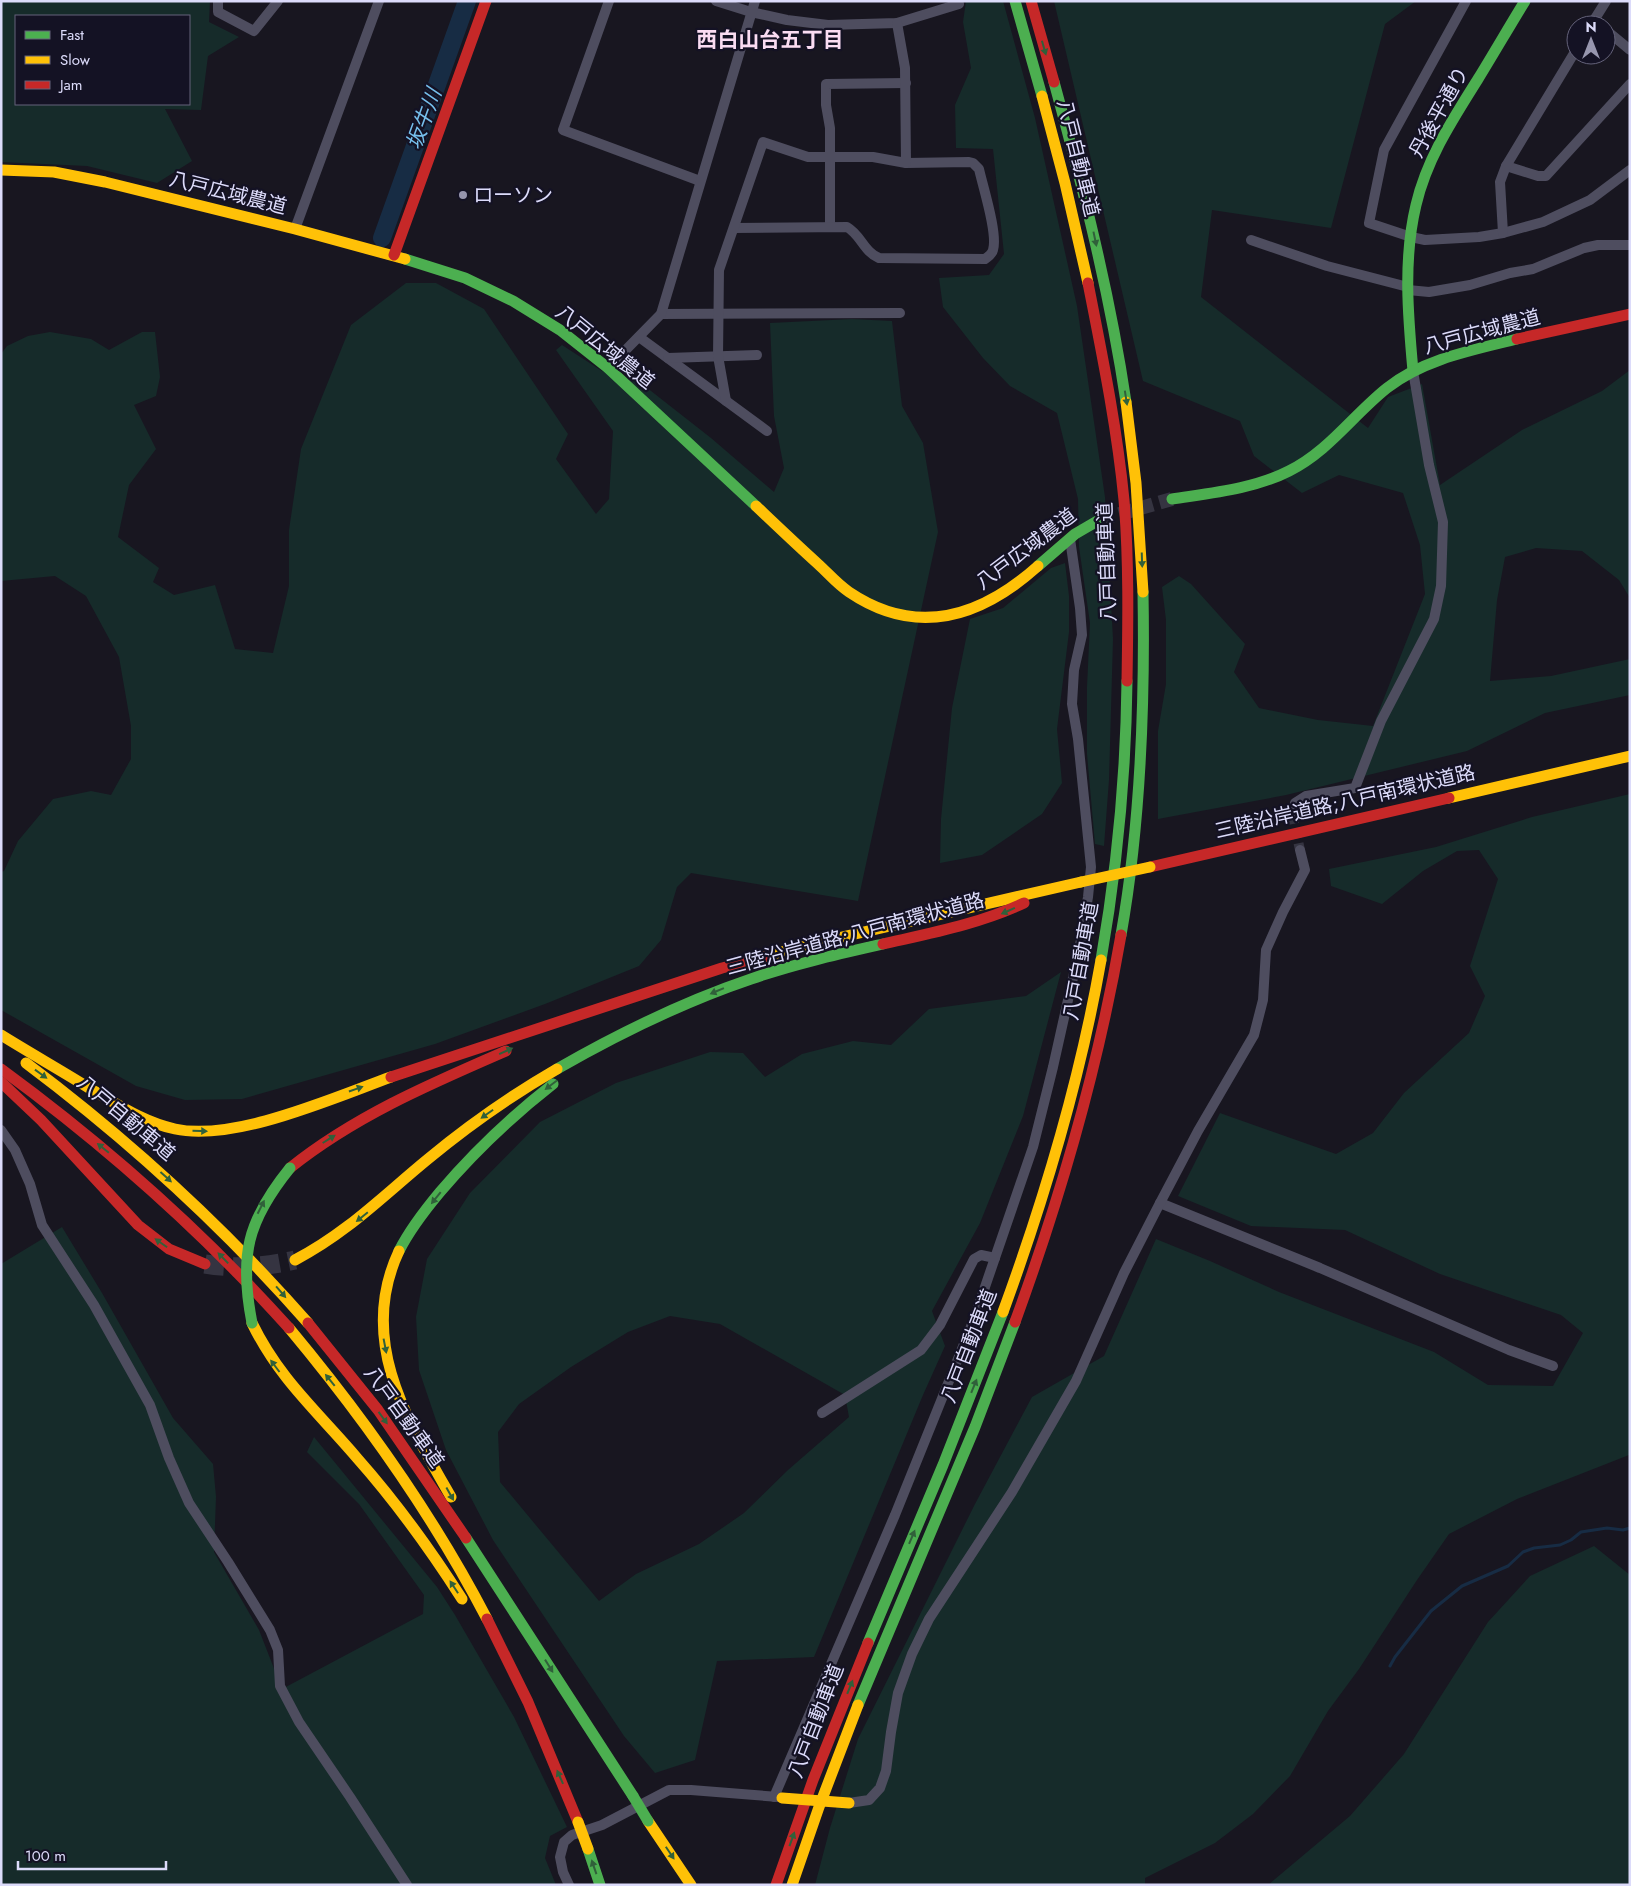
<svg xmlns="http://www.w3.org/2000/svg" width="1631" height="1886" viewBox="0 0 1631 1886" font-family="Jost,'Noto Sans JP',sans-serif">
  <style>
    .green { fill: #162b2a; fill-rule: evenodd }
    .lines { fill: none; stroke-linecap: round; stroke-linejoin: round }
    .stream { stroke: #172c44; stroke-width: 3 }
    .river { stroke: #172c44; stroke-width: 18 }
    .street-tunnel { stroke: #353441; stroke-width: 10; stroke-dasharray: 10 5; stroke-linecap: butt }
    .secondary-tunnel { stroke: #353441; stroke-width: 14; stroke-dasharray: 14 7; stroke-linecap: butt }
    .highway-tunnel { stroke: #353441; stroke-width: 19; stroke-dasharray: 19 9; stroke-linecap: butt }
    .street { stroke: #4e4d5f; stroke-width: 10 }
    .fast { stroke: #4caf50; stroke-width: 11 }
    .slow { stroke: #ffc107; stroke-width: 11 }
    .jam { stroke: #c62828; stroke-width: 11 }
    .fast-bridge { stroke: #4caf50; stroke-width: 11 }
    .slow-bridge { stroke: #ffc107; stroke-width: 11 }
    .oneway { fill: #30603a }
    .poi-dot { fill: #9796ae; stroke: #141224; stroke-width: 2 }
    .labels { text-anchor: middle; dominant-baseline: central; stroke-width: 4.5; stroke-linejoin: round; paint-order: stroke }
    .street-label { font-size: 20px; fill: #dcdbfa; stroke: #141224 }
    .poi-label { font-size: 20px; fill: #dcdbfa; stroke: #141224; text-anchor: start }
    .neighbourhood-label { font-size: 21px; font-weight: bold; fill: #fadcf2; stroke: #141224 }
    .water-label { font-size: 21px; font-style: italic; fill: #76bfec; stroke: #141224 }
  </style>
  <rect width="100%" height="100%" fill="#181620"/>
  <!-- green -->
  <g class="green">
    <path d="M1,1H210L209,22L239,37L208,56L201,110L165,109L192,161L157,183L87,166L1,162ZM189,16V104H16V16Z"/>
    <polygon points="966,1 1003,1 1035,118 1077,306 1105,497 1113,639 1109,780 1104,846 1095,844 1087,754 1087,687 1090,623 1079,547 1078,499 1057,413 1010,386 983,358 943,307 939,278 989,275 1004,254 993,149 956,148 955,105 971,68 963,22"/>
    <polygon points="1054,1 1416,1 1385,24 1331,228 1212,210 1201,297 1368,428 1388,397 1422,384 1440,485 1522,430 1602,391 1630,370 1630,598 1619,580 1582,551 1536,548 1505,557 1497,600 1490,681 1551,676 1630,659 1630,695 1545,713 1467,751 1286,795 1158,819 1158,731 1166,684 1166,620 1162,587 1179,576 1191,584 1245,644 1234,672 1259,708 1318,720 1373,726 1425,594 1420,545 1403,493 1339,475 1302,493 1254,456 1240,421 1143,381"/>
    <polygon points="406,283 436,283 484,309 568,434 556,459 596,514 609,499 613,431 556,350 562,345 602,371 637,380 711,438 774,492 784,468 774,416 770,323 852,319 892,321 902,406 923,443 938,532 858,901 691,873 677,887 661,940 639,966 545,1004 435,1044 242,1099 185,1100 136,1086 1,1010 1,872 4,871 18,841 53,799 91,791 111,795 131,759 131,726 119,657 86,596 55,576 1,581 1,354 7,346 28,336 50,332 91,339 109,350 142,332 155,332 160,377 156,396 134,405 156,449 129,485 118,537 159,568 153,582 174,595 215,585 235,649 273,653 289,586 289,530 301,449 351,325"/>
    <polygon points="1065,563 1069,596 1069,632 1057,729 1062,783 1042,814 982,855 940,863 941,819 952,708 970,619 1003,608 1051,568"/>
    <polygon points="1630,794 1629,1455 1517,1499 1449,1534 1417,1580 1359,1669 1328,1711 1290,1776 1253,1814 1215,1843 1145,1878 1145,1885 815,1885 830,1828 858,1739 975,1504 1032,1397 1104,1356 1156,1239 1210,1261 1279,1292 1434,1352 1488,1385 1553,1386 1583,1333 1561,1315 1440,1274 1345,1230 1251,1226 1178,1196 1220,1113 1336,1154 1373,1133 1404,1093 1469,1033 1485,996 1470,966 1498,879 1479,850 1457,851 1423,871 1382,904 1331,886 1329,869 1436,847 1532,817"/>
    <path d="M1061,972L1023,1116L980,1223L932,1311L945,1346L923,1395L814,1657L717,1661L695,1760L655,1773L624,1736L493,1540L446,1450L419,1370L416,1317L427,1259L470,1193L540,1122L616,1083L710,1052L743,1053L765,1077L802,1054L853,1041L891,1045L929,1009L1026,996ZM670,1316L720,1324L845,1395L849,1417L788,1470L744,1513L699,1544L636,1574L599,1601L500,1482L498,1432L519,1404L571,1367L628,1332Z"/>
    <polygon points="62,1227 102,1293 173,1418 213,1464 216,1497 214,1552 259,1630 282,1689 423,1614 424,1595 359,1504 307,1452 314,1437 437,1587 455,1615 514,1717 567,1827 550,1836 545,1858 556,1885 1,1885 1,1264"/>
    <polygon points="1594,1546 1630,1575 1630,1885 1268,1885 1350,1816 1404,1754 1488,1622 1530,1576"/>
  </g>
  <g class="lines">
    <!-- stream -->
    <polyline class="stream" points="1390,1666 1395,1657 1431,1611 1462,1586 1508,1566 1523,1552 1534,1548 1560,1545 1571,1540 1581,1532 1607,1528 1623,1530 1630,1528"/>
    <!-- river -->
    <polyline class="river" points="382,238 467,1"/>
    <!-- street-tunnel -->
    <polyline class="street-tunnel" points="1292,814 1300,850"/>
    <!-- secondary-tunnel -->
    <polyline class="secondary-tunnel" points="1099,520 1172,499"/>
    <!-- highway-tunnel -->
    <path class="highway-tunnel" d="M205,1264C236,1269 264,1267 295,1260"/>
    <!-- street -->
    <g class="street">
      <polyline points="218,1 218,12 254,31 278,1"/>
      <polyline points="609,1 563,130 700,181"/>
      <polyline points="716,1 751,12 787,20 828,25 897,23 959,4 958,1"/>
      <polyline points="1466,1 1384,150 1369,223 1411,237 1425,240 1479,237 1503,233 1543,222 1590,200 1630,170"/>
      <polyline points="1591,25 1606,1"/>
      <polyline points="1606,30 1630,50"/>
      <polyline points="1506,166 1538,176 1546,176 1630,84"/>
      <polyline points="830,227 830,128 826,105 826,84 906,83"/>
      <path d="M734,228L847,227C861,235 864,252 879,258L985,259C988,257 992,254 993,250C998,234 983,187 979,169L973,163L969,162L906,163"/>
      <polyline points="295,229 379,1"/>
      <polyline points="1503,233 1500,182 1506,166 1576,50"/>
      <polyline points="1251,240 1327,266 1408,287"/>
      <polyline points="1408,290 1429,292 1470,285 1510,273 1533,269 1584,248 1598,245 1630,245"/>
      <polyline points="661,314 900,313"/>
      <polyline points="639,337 767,431"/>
      <polyline points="668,358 757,355"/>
      <polyline points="608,368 661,314 755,1"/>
      <polyline points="726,401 718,356 719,270 763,142 808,157 873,157 906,163 905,68 897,23"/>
      <polyline points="1292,814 1295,803 1306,796 1355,788 1381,721 1434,619 1441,586 1443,522 1429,465 1413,371"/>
      <polyline points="1,1130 15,1150 30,1184 42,1225 94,1305 150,1405 169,1458 189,1503 228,1562 270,1630 278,1650 280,1686 299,1722 350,1797 407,1885"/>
      <polyline points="1160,1203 1320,1268 1509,1350 1553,1366"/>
      <polyline points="822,1413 921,1350 940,1325 974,1259 981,1255 995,1258"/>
      <polyline points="774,1797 895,1515 974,1319 1033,1147 1053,1067 1079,951 1088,897 1091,867 1078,739 1072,704 1074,670 1082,635 1080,608 1070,539"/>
      <polyline points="849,1803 869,1800 880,1788 886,1771 891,1732 898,1693 912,1654 929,1619 1012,1492 1076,1381 1124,1273 1160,1203 1198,1131 1254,1035 1263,1000 1266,950 1283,912 1305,870 1300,850"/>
      <polyline points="569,1885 563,1872 560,1857 564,1842 572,1835 602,1825 669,1790 691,1790 779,1797"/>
    </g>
    <!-- fast -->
    <g class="fast">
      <polyline points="1015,1 1042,96"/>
      <path d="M1054,82C1083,188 1110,294 1126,402"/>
      <polyline points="405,259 465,278 513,301 560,330 608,368 756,506"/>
      <path d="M1413,371C1408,316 1403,259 1416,205C1427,158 1453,119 1478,79C1494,53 1509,27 1525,1"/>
      <path d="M1172,499C1211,493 1254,489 1289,471C1329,451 1353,415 1387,388C1424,359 1473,350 1517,339"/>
      <polyline points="1038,566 1075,534 1099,520"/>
      <path d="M1121,935C1141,822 1145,707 1143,592"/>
      <path d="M1101,960C1117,868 1126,775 1127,681"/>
      <path d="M557,1069C618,1034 683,1002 751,979C794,964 839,954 883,944"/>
      <path d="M399,1251C410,1229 425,1210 440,1192C474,1152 512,1116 553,1084"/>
      <polyline points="466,1538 633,1796"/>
      <polyline points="868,1643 943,1465 1003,1312"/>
      <polyline points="858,1705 975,1427 1015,1322"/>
      <polyline points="588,1849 600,1885"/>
    </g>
    <!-- slow -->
    <g class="slow">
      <polyline points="1042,96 1065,183 1088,283"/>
      <polyline points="1,170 54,172 105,182 295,229 405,259"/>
      <polyline points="1126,402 1136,483 1143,592"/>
      <path d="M756,506C777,526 797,545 818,564C828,573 837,584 849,592C917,638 981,617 1038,566"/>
      <polyline points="1449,798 1630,756"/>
      <polyline points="764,957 803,946 1081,882"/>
      <path d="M1,1035C30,1053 60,1070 89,1088C117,1104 143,1122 175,1129C234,1142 333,1098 391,1077"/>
      <path d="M26,1063C130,1141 222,1225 308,1323"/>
      <path d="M399,1251C357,1340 407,1420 451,1497"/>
      <path d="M295,1260C347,1233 384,1195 428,1159C469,1125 512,1095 557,1069"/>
      <path d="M1003,1312C1045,1197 1080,1080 1101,960"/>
      <path d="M252,1323C279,1379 318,1412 357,1458C396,1502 430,1549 462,1599"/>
      <path d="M289,1328C364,1418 433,1515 487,1619"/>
      <polyline points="648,1821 691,1885"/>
      <polyline points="792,1885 819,1807 858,1705"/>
    </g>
    <!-- jam -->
    <g class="jam">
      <polyline points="1031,1 1054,82"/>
      <polyline points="394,255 486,1"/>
      <path d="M1088,283C1102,354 1117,427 1124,500C1129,560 1128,621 1127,681"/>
      <polyline points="1517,339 1630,314"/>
      <polyline points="1150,867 1449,798"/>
      <path d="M883,944C931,933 979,924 1024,903"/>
      <path d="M1,1069C106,1146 202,1231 289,1328"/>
      <polyline points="391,1077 722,968 764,957"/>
      <polyline points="1,1082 41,1120 138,1225 169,1249 205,1264"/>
      <path d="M290,1168C355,1116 430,1084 506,1051"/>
      <path d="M1015,1322C1061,1196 1098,1068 1121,935"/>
      <polyline points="308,1323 378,1410 466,1538"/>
      <polyline points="487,1619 528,1702 578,1822"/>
      <polyline points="776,1885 813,1780 868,1643"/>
    </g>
    <!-- fast-bridge -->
    <g class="fast-bridge">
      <path d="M252,1323C239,1256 247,1221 290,1168"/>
      <polyline points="633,1796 648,1821"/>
    </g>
    <!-- slow-bridge -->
    <g class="slow-bridge">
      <polyline points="1081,882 1150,867"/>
      <polyline points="782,1798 849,1803"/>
      <polyline points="578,1822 588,1849"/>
    </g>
  </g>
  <!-- one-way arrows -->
  <defs><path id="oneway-solid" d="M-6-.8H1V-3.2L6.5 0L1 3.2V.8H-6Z" transform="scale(1.25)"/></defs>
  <g class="oneway">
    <use href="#oneway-solid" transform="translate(1044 48) rotate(74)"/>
    <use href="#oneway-solid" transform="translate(1095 239) rotate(78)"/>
    <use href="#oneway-solid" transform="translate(1126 398) rotate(81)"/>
    <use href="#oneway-solid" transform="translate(1142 560) rotate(88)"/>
    <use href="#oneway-solid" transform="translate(1008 911) rotate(156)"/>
    <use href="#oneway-solid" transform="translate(717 991) rotate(157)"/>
    <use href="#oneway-solid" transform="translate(506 1051) rotate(-24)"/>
    <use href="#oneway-solid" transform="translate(41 1074) rotate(36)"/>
    <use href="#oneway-solid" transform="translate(551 1085) rotate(143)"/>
    <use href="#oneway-solid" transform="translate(356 1089) rotate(-19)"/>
    <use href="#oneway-solid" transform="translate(487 1114) rotate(145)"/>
    <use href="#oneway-solid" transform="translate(200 1131) rotate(1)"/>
    <use href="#oneway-solid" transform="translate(329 1139) rotate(-32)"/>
    <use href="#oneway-solid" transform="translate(103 1148) rotate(-141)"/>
    <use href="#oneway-solid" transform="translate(166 1177) rotate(42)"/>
    <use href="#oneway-solid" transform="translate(436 1198) rotate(129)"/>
    <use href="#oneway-solid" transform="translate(261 1207) rotate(-63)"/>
    <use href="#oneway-solid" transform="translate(362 1217) rotate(141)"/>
    <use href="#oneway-solid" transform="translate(161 1243) rotate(-145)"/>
    <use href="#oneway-solid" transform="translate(223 1258) rotate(-134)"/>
    <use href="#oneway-solid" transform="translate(281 1292) rotate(49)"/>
    <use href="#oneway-solid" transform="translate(385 1346) rotate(79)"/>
    <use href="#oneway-solid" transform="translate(275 1366) rotate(-127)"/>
    <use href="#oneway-solid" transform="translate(330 1380) rotate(-129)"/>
    <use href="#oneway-solid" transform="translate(974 1386) rotate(-68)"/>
    <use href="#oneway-solid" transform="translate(383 1418) rotate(54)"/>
    <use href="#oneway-solid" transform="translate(450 1494) rotate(61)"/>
    <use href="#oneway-solid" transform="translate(912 1537) rotate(-67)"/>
    <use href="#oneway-solid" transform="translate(454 1587) rotate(-123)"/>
    <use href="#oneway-solid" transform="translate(549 1666) rotate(58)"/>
    <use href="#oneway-solid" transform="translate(850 1687) rotate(-68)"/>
    <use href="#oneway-solid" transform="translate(560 1777) rotate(-114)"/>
    <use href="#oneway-solid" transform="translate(792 1839) rotate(-70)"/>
    <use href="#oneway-solid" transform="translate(670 1853) rotate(56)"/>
    <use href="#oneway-solid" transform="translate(594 1867) rotate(-109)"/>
  </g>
  <!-- markers -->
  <circle class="poi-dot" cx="463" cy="195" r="5"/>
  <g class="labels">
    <!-- street labels -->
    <g class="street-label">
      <text transform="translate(1439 112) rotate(-61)">丹後平通り</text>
      <text transform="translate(1078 158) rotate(76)">八戸自動車道</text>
      <text transform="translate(228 193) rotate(14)">八戸広域農道</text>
      <text transform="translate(1482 332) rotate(-15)">八戸広域農道</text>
      <text transform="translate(605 347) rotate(39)">八戸広域農道</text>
      <text transform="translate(1026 549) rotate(-37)">八戸広域農道</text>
      <text transform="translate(1107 562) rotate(-92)">八戸自動車道</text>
      <text transform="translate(1345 802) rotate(-13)">三陸沿岸道路;八戸南環状道路</text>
      <text transform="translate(855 934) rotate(-15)">三陸沿岸道路;八戸南環状道路</text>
      <text transform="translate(1081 961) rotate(-80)">八戸自動車道</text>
      <text transform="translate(126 1118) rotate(40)">八戸自動車道</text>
      <text transform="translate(969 1346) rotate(-69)">八戸自動車道</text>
      <text transform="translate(404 1417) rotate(54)">八戸自動車道</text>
      <text transform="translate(816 1721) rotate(-69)">八戸自動車道</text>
    </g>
    <!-- poi labels -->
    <g class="poi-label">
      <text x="473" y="195">ローソン</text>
    </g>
    <!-- neighbourhood labels -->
    <g class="neighbourhood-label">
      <text x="770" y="40">西白山台五丁目</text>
    </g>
    <!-- water labels -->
    <g class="water-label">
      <text transform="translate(424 119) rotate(-70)">坂牛川</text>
    </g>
  </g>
  <!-- border -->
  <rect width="1631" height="1886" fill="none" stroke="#dcdbfa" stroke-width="5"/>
  <!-- legend -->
  <rect x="15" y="15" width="175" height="90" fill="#141224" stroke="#64627a"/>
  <rect x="25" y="31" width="25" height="8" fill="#4caf50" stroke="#64627a"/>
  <text x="60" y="40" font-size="15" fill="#dcdbfa">Fast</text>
  <rect x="25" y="56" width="25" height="8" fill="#ffc107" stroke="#64627a"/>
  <text x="60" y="65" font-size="15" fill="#dcdbfa">Slow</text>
  <rect x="25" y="81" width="25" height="8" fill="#c62828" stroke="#64627a"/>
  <text x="60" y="90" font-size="15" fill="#dcdbfa">Jam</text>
  <!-- north arrow -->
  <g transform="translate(1591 40)"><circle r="24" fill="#141224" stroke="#64627a"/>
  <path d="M0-4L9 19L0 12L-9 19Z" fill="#9796ae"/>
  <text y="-8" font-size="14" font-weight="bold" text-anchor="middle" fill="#dcdbfa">N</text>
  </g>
  <!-- scale -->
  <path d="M18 1861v8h148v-8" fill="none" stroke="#dcdbfa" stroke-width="2.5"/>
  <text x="25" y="1861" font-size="15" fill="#dcdbfa" stroke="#141224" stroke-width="4" paint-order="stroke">100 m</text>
</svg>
